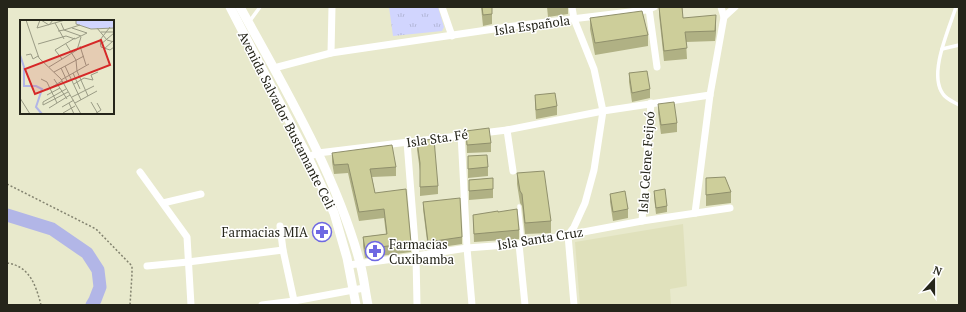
<svg xmlns="http://www.w3.org/2000/svg" width="966" height="312" viewBox="0 0 966 312" font-family="'PT Serif',serif">
  <style>
    .built { fill: #e0e1bc }
    .park { fill: url(#park-tufts) }
    .lines { fill: none; stroke-linecap: round; stroke-linejoin: round }
    .river { stroke: #b2b6e7; stroke-width: 13 }
    .path { stroke: #83836f; stroke-width: 1.5; stroke-dasharray: 2 2; stroke-linecap: butt }
    .lane { stroke: #fff; stroke-width: 3.5 }
    .street { stroke: #fff; stroke-width: 7 }
    .secondary { stroke: #fff; stroke-width: 9 }
    .wall { fill: #b0b184 }
    .shaded-wall { fill: #90906c }
    .building { fill: #cdce9a; stroke: #90906c }
    .labels { text-anchor: middle; dominant-baseline: central; stroke-width: 3; stroke-linejoin: round; paint-order: stroke }
    .street-label { font-size: 13px; fill: #25251a; stroke: #fff }
    .poi-label { font-size: 13px; fill: #25251a; stroke: #fff; text-anchor: end }
    .inset-river { fill: none; stroke: #b2b6e7; stroke-width: 2 }
    .inset-road { fill: none; stroke: #9a9b85; stroke-width: 1 }
    .view { fill: #d62828; fill-opacity: 0.15; stroke: #d62828; stroke-width: 2 }
    .inset-edge { fill: none; stroke: #25251a; stroke-width: 2 }
  </style>
  <defs>
    <pattern id="park-tufts" width="24" height="20" patternUnits="userSpaceOnUse"><rect width="24" height="20" fill="#d1d5fe"/><path d="M3 7l-1-3M5 7V3M7 7l1-3M15 17l-1-3M17 17v-4M19 17l1-3" fill="none" stroke="#b3b7d9"/></pattern>
  </defs>
  <rect width="100%" height="100%" fill="#e8e9cc"/>
  <!-- built -->
  <polygon class="built" points="683,224 687,286 670,289 671,305 580,305 575,242"/>
  <!-- park -->
  <polygon class="park" points="389,7 438,7 444,27 442,31 393,36"/>
  <g class="lines">
    <!-- river -->
    <polyline class="river" points="7,215 52,229 87,253 98,270 100,287 95,300 92,305"/>
    <!-- path -->
    <g class="path">
      <polyline points="7,184 96,229 132,266 132,274 130,305"/>
      <path d="M7,263C30,266 36,286 41,305"/>
    </g>
    <!-- lane -->
    <g class="lane">
      <path d="M956,7C949,29 928,74 943,94C946,99 954,102 959,105"/>
      <polyline points="249,22 260,7"/>
      <polyline points="942,49 959,45"/>
      <polyline points="519,206 523,243"/>
    </g>
    <!-- street -->
    <g class="street">
      <polyline points="442,7 452,36"/>
      <polyline points="572,7 574,19 594,69 603,111 594,170 585,203 574,227 568,235 574,305"/>
      <polyline points="649,9 657,67"/>
      <polyline points="724,17 735,7"/>
      <polyline points="331,53 332,7"/>
      <polyline points="274,68 331,53 514,26 646,10 654,7"/>
      <polyline points="507,130 513,171"/>
      <polyline points="461,134 467,248 472,305"/>
      <polyline points="407,142 416,256 417,305"/>
      <polyline points="308,157 318,153 507,130 603,111 710,95"/>
      <polyline points="140,172 187,237 191,305"/>
      <polyline points="163,203 201,194"/>
      <polyline points="695,213 710,95 724,17 721,7"/>
      <polyline points="642,221 651,103"/>
      <polyline points="280,226 283,250 295,305"/>
      <polyline points="519,244 525,305"/>
      <polyline points="349,265 416,256 467,248 519,244 642,221 730,208"/>
      <polyline points="147,266 188,262 283,250"/>
      <polyline points="262,305 294,301 364,288"/>
    </g>
    <!-- secondary -->
    <g class="secondary">
      <polyline points="230,7 308,157 334,213 347,258 356,305"/>
      <path d="M240,7C284,87 336,174 360,263C364,277 365,291 368,305"/>
    </g>
  </g>
  <!-- wall -->
  <g class="wall">
    <polygon points="481,7 492,7 492,24 483,26"/>
    <polygon points="547,7 568,7 568,14 548,17"/>
    <polygon points="659,7 682,7 683,18 716,25 715,41 686,42 687,59 664,61 659,15"/>
    <polygon points="590,18 648,35 648,46 595,55 590,29"/>
    <polygon points="629,73 650,89 650,98 632,102 629,82"/>
    <polygon points="535,95 557,106 557,115 536,119 535,104"/>
    <polygon points="658,104 677,123 677,132 661,134 658,113"/>
    <polygon points="466,131 491,143 491,152 467,153"/>
    <polygon points="417,141 438,186 438,194 420,196 420,171 417,150"/>
    <polygon points="332,153 396,167 396,176 372,177 375,193 411,243 411,252 365,258 363,246 363,237 386,234 384,218 359,221 348,173 334,174 332,162"/>
    <polygon points="468,156 488,167 488,176 468,178"/>
    <polygon points="517,173 551,221 551,233 525,234 522,206 520,203 517,184"/>
    <polygon points="493,178 493,198 469,200 469,180"/>
    <polygon points="706,178 731,192 731,203 706,206"/>
    <polygon points="654,191 667,206 667,212 656,214 654,197"/>
    <polygon points="610,194 628,209 628,218 613,221 610,202"/>
    <polygon points="423,202 462,237 462,244 428,249 423,209"/>
    <polygon points="498,212 519,230 519,239 474,242 473,215"/>
  </g>
  <!-- shaded-wall -->
  <polygon class="shaded-wall" points="716,15 716,25 715,41 715,31"/>
  <!-- building -->
  <g class="building">
    <polygon points="482,7 492,7 492,14 483,15"/>
    <polygon points="659,7 682,7 683,18 716,15 715,31 685,32 687,48 664,51"/>
    <polygon points="642,11 648,35 595,43 590,18"/>
    <polygon points="647,71 650,89 632,93 629,73"/>
    <polygon points="555,93 557,106 536,110 535,95"/>
    <polygon points="674,102 677,123 661,125 658,104"/>
    <polygon points="489,128 491,143 467,145 466,131"/>
    <polygon points="434,139 438,186 420,187 420,163 417,141"/>
    <polygon points="392,145 396,167 370,169 375,193 406,189 411,243 365,249 363,237 387,234 384,209 359,212 348,164 334,165 332,153"/>
    <polygon points="487,155 488,167 468,169 468,156"/>
    <polygon points="544,171 551,221 525,223 522,194 520,191 517,173"/>
    <polygon points="725,177 731,192 706,195 706,178"/>
    <polygon points="493,178 493,189 469,191 469,180"/>
    <polygon points="665,189 667,206 656,208 654,191"/>
    <polygon points="625,191 628,209 613,212 610,194"/>
    <polygon points="460,198 462,237 428,242 423,202"/>
    <polygon points="517,209 519,230 474,234 473,215 498,211 498,212"/>
  </g>
  <!-- icons -->
  <defs>
    <g id="pharmacy-ring" transform="scale(1)"><circle r="9.5" fill="#fff" stroke="#6e68e2" stroke-width="1.5"/><path d="M-2-6h4v4h4v4h-4v4h-4v-4h-4v-4h4Z" fill="#6e68e2"/></g>
  </defs>
  <g fill-rule="evenodd">
    <use href="#pharmacy-ring" x="322" y="232"/>
    <use href="#pharmacy-ring" x="375" y="251"/>
  </g>
  <g class="labels">
    <!-- street labels -->
    <g class="street-label">
      <text transform="translate(532 25) rotate(-8)">Isla Española</text>
      <text transform="translate(287 120) rotate(63)">Avenida Salvador Bustamante Celi</text>
      <text transform="translate(437 138) rotate(-8)">Isla Sta. Fé</text>
      <text transform="translate(646 162) rotate(-86)">Isla Celene Feijoó</text>
      <text transform="translate(540 238) rotate(-9)">Isla Santa Cruz</text>
    </g>
    <!-- poi labels -->
    <g class="poi-label">
      <text x="308" y="232">Farmacias MIA</text>
      <text x="389" y="244" text-anchor="start">Farmacias<tspan x="389" dy="15">Cuxibamba</tspan></text>
    </g>
  </g>
  <!-- overview -->
  <g transform="translate(20 20)">
    <rect width="94" height="94" fill="#e8e9cc"/>
    <path d="M56,0H94V8L71,9L56,4Z" fill="#d1d5fe"/>
    <path class="inset-river" d="M0,35L4,47V66H16L22,69L16,87L22,94"/>
    <path class="inset-road" d="M6,0L19,38L41,59L61,94M20,0L17,8L45,0M21,0L29,5L33,0M56,0V4L71,9L94,8M35,3L44,19M41,3L44,10L60,5M90,7L80,20L81,27L90,30L94,27M77,8L87,20L94,22M38,11L44,10L61,16M81,12H94M18,24L46,16L55,19L67,13L52,8M46,24L56,40L57,51L68,76M80,25L94,13M60,26L66,45M84,29L93,21M6,35L11,34L13,39L18,36M42,39L35,30L55,18M45,46L61,80M29,47L57,30L61,17M41,48L47,61M34,52L64,36M53,53L60,69M21,59L27,62L37,83M34,59L47,79M41,60L69,44M54,64L64,58L73,60L71,55L78,52M46,69L23,82V85L48,72M27,70L42,61M27,75L40,68M52,77L74,66M0,78L10,94M71,82L78,94M49,83L54,94M55,83L77,71M42,87L54,80M29,88L50,75M43,93L55,86M75,94L81,90L77,83"/>
    <path class="view" d="M81,20L90,45L15,74L5,49Z"/>
    <rect width="94" height="94" class="inset-edge"/>
  </g>
  <!-- border -->
  <rect width="966" height="312" fill="none" stroke="#25251a" stroke-width="16"/>
  <!-- north arrow -->
  <g transform="translate(934 280) rotate(21)" stroke="#ffffff" stroke-width="3" paint-order="stroke">
  <path d="M0-3L7 15L0 10L-7 15Z" fill="#25251a"/>
  <text y="-6" font-size="11" font-weight="bold" text-anchor="middle" fill="#25251a">N</text>
  </g>
</svg>
